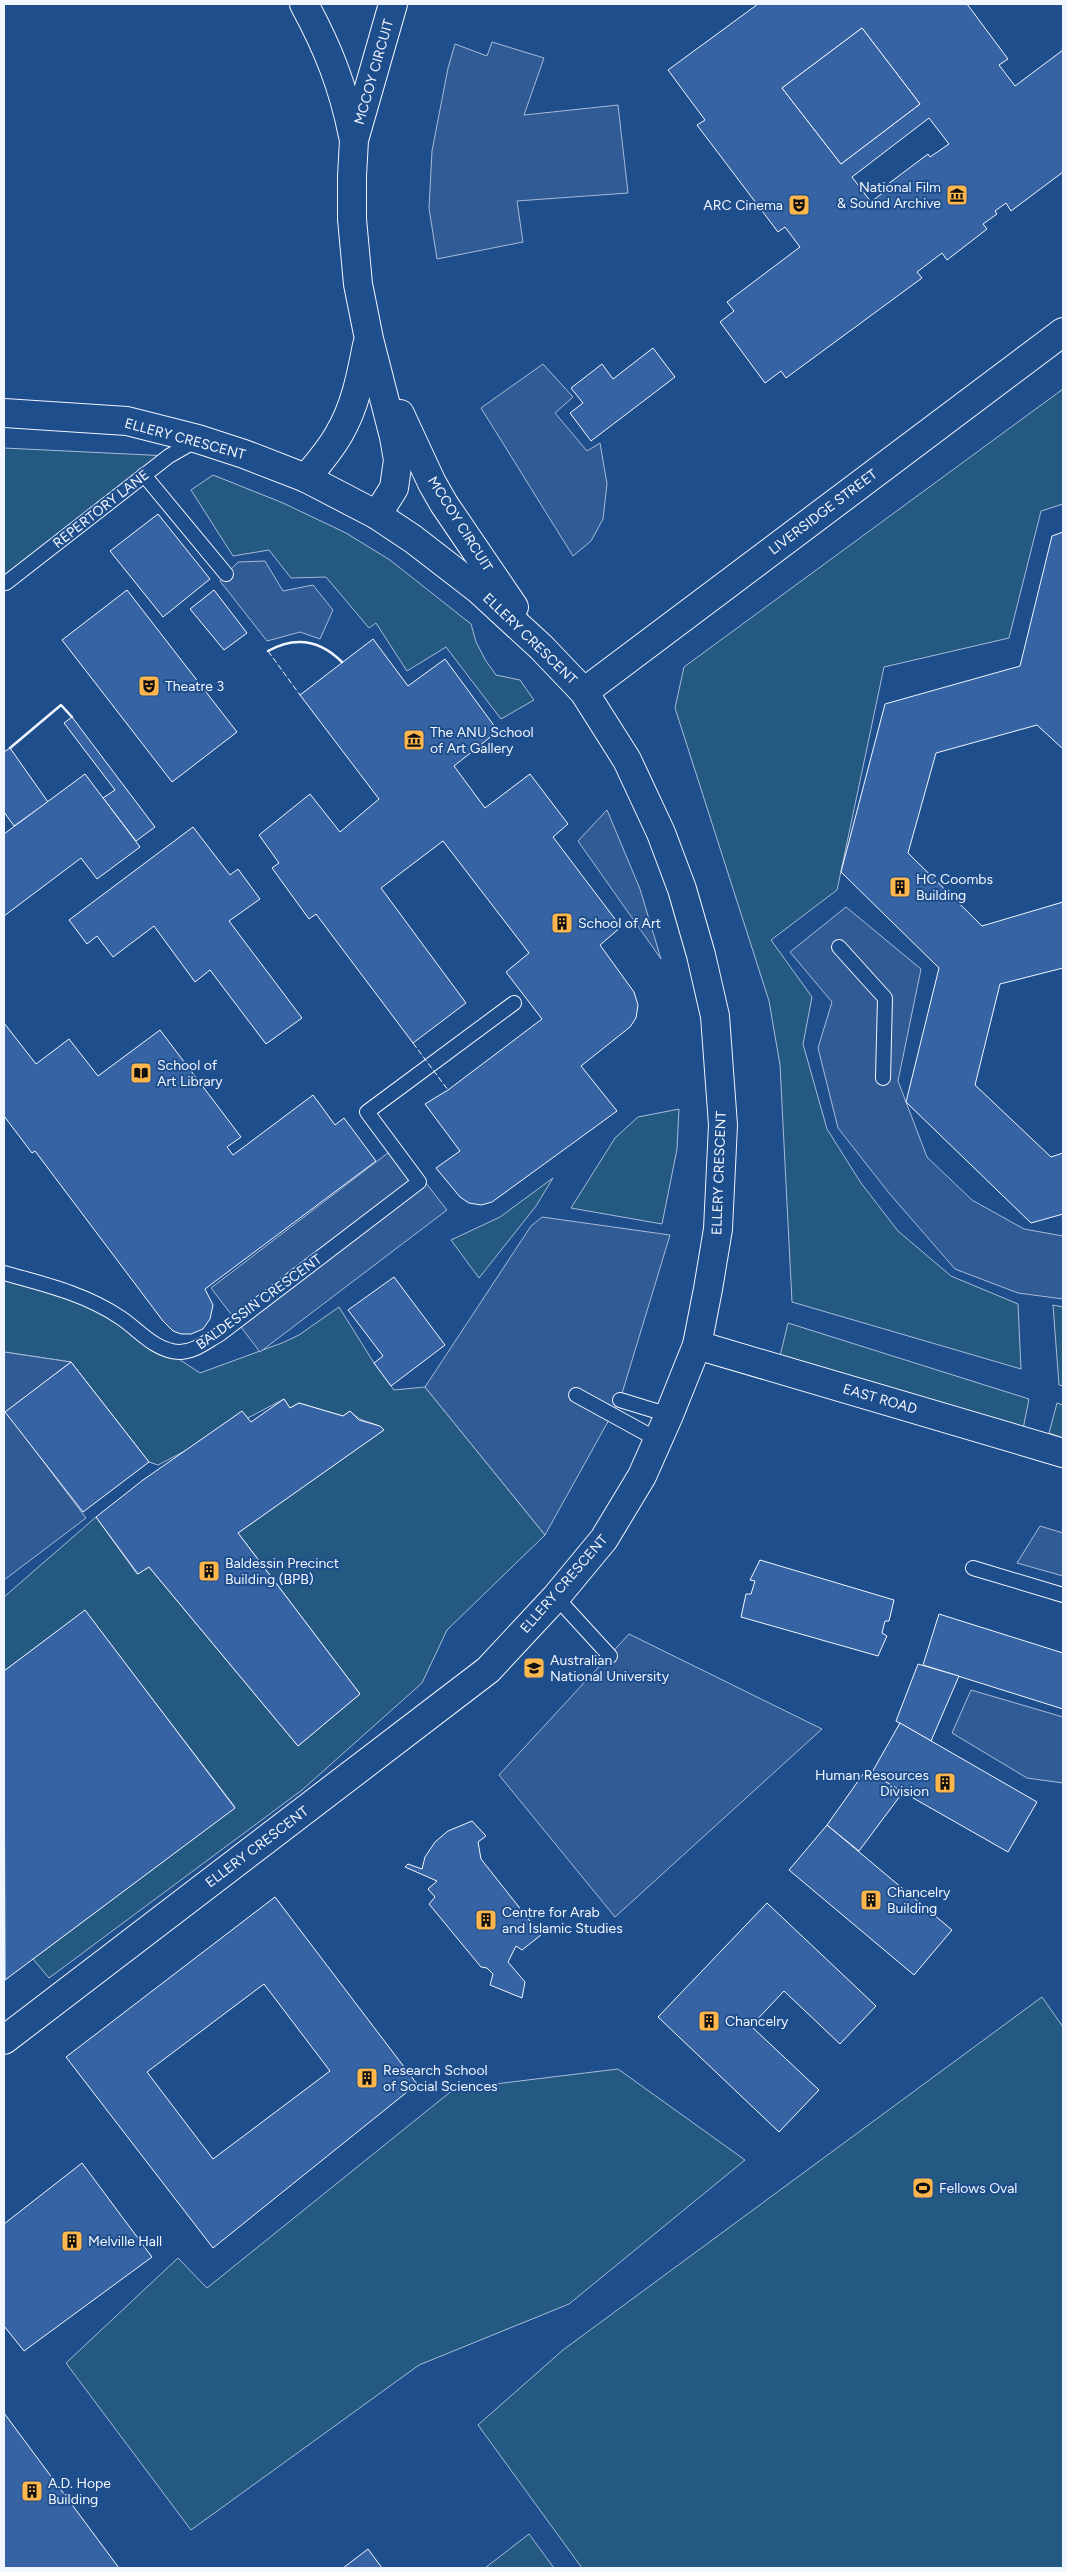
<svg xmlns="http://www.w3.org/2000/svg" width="1067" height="2572" viewBox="0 0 1067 2572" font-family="Figtree,sans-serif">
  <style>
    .green { fill: #245a82; stroke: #a8bbd7 }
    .parking { fill: #305b95; stroke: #a8bbd7 }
    .building { fill: #3563a3; stroke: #f2f6ff; fill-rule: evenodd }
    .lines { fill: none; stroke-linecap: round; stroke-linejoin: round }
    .service-casing { stroke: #f2f6ff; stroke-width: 16 }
    .minor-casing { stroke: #f2f6ff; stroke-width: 30 }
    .service { stroke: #1f4e8c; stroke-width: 14 }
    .minor { stroke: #1f4e8c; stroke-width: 28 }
    .fence { stroke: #f2f6ff; stroke-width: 1; stroke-dasharray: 6 2.5; stroke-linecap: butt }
    .wall { stroke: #f2f6ff; stroke-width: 2.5 }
    .labels { text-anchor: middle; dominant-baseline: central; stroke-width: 4; stroke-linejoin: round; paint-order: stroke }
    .street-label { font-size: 14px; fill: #f2f6ff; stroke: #1f4e8c }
    .poi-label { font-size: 14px; fill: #f2f6ff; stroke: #1f4e8c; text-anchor: start }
  </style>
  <rect width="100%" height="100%" fill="#1f4e8c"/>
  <!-- green -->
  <g class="green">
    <polygon points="1063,389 1063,504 1041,511 1009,638 884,667 837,890 771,940 812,997 803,1044 827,1129 861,1183 898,1231 951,1276 1018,1304 1021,1369 792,1302 780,1065 769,1001 675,708 684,667"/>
    <polygon points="4,448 169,456 4,581"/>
    <polygon points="213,475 283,503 346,533 390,560 471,624 476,642 486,661 496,675 520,680 534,700 501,719 446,647 407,671 376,623 369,628 326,577 291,578 269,550 233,556 191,490"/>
    <polygon points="679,1109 677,1149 662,1224 571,1208 615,1138 638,1117"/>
    <polygon points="553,1178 536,1206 479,1278 451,1240 500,1217"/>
    <path d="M4,1273L88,1299L200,1373L282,1343L299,1335L339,1307L374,1363L394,1390L425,1387L545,1535L447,1630L422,1683L302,1790L49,1978L33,1959L235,1807L85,1611L4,1671V1597L96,1517L137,1574L149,1567L298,1746L360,1694L238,1533L383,1430C374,1420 363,1425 350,1411L343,1416L299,1403L290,1408L284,1399L158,1465L149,1462L71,1362L4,1352Z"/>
    <polygon points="1053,1305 1063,1307 1063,1386 1059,1385"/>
    <polygon points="788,1323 1029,1399 1023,1429 780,1356"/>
    <polygon points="1057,1403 1063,1405 1063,1438 1049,1433"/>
    <polygon points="1042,1997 1063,2027 1063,2568 582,2568 478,2425 563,2350"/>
    <polygon points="618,2069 745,2160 569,2304 419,2365 191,2530 66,2363 178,2258 207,2288 454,2089"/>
    <polygon points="529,2534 554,2568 485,2568"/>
  </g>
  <!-- parking -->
  <g class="parking">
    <polygon points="492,42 544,58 524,115 618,105 628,193 517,201 523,242 437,259 429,208 432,151 448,68 455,44 487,56"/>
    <polygon points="543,364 573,397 555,413 587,451 600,443 607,484 603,519 591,541 573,556 481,408"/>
    <polygon points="265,561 283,591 313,585 333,610 320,639 300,632 267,641 220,581 238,562"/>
    <polygon points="607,810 640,889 661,959 578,841"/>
    <polygon points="846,907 921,969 898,1081 927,1157 972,1200 1024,1229 1063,1236 1063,1299 1018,1293 955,1269 889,1193 838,1128 818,1048 832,1002 790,952"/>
    <polygon points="397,1146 447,1210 260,1352 211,1288"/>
    <polygon points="542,1217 670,1235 620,1400 545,1535 425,1387 531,1226"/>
    <polygon points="4,1352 71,1362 6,1412 86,1518 4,1580"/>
    <polygon points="1040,1526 1063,1533 1063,1576 1017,1563"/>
    <polygon points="629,1634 822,1729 615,1917 499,1775"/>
    <polygon points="971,1690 1063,1717 1063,1783 1027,1778 952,1733"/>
  </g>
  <!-- building -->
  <g class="building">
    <path d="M758,4H967L1008,59L999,65L1015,86L1063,50V172L1011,211L1006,203L995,211L997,214L983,224L987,229L947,260L942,253L917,272L922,278L786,378L781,371L765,383L720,322L734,311L727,302L800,247L785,227L778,232L697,125L705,120L668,70ZM862,28L920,104L841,164L782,88ZM929,118L949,144L930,157L928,154L888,184L890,187L871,202L852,177Z"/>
    <polygon points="862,28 920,104 841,164 782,88"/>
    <polygon points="653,348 675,377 591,441 570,413 583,403 571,388 602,364 613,379"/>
    <polygon points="158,514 210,579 163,617 110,551"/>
    <polygon points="1063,532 1063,749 1037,725 936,753 908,853 982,926 1063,902 1063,968 1000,984 975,1085 1051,1157 1063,1153 1063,1214 1031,1223 906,1102 939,968 841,872 885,704 1020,666 1052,536"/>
    <polygon points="127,590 237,732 172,782 62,640"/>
    <polygon points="214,590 247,633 224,650 190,609"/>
    <polygon points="373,639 408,686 445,659 498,731 454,766 485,808 530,774 568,824 553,837 621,927 600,945 634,992 638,1005 636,1018 630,1027 581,1066 617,1111 492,1202 481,1205 469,1203 460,1197 436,1168 460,1151 425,1104 448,1090 542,1019 506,972 529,953 443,841 381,888 466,1003 413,1043 316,914 309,919 272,868 279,863 259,835 310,794 340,832 379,799 300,695"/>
    <polygon points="72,717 155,827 136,841 103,798 115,790 64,723"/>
    <polygon points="10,748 48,802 14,826 4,812 4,752"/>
    <polygon points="85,774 140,847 97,879 81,858 4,916 4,834"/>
    <polygon points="193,827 230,875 238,869 260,899 229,921 302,1018 266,1044 210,970 195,982 154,926 113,957 97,936 87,944 69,920"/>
    <polygon points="4,1023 36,1064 69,1039 98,1076 160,1030 241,1137 227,1147 233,1155 313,1095 335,1125 344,1118 376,1161 205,1289 213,1305 210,1319 203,1329 191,1334 181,1334 173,1331 163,1321 35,1151 32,1153 4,1116"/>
    <polygon points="394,1277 445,1345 391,1386 374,1363 383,1356 348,1310"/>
    <polygon points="71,1362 149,1462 83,1512 5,1412"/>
    <polygon points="284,1399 290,1408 299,1403 343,1416 350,1411 359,1420 380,1426 384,1430 238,1533 360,1694 298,1746 149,1567 138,1574 96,1517 143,1480 242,1411 251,1422"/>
    <polygon points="760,1560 894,1600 889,1621 885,1621 882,1633 887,1636 878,1656 741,1617 746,1594 751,1594 755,1581 750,1580"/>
    <polygon points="85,1610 235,1808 5,1980 4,1671"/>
    <polygon points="939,1614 1063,1653 1063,1709 923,1665"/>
    <polygon points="918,1664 959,1676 931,1741 896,1721"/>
    <polygon points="900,1723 1037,1802 1008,1852 871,1774"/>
    <polygon points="866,1770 903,1792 859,1851 827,1825"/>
    <polygon points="472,1821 486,1836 478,1842 481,1859 541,1935 522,1950 516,1946 508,1962 525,1982 522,1998 490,1985 493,1974 487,1968 481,1967 429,1904 435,1897 428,1889 437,1881 405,1867 408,1864 422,1869 425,1857 435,1842 448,1831"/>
    <polygon points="827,1825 952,1930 914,1975 789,1870"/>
    <path d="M275,1897L417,2084L213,2248L66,2057ZM264,1984L330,2071L213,2159L147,2072Z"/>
    <polygon points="767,1903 876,2006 840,2044 784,1991 751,2026 819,2090 779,2132 658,2017"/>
    <polygon points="82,2163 152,2257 24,2351 4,2326 4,2224"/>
    <polygon points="4,2413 119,2568 4,2568"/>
    <polygon points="368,2549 382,2568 343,2568"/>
  </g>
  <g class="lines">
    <!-- service casing -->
    <g class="service-casing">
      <g id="service">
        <polyline points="144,475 226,574"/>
        <polyline points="6,583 169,456 197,440"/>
        <polyline points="839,947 885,998 883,1078"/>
        <path d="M4,1273C44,1284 86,1294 121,1318C139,1330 155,1351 179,1352C195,1352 207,1341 220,1334L419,1182L367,1112L514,1003"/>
        <polyline points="576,1395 658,1440"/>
        <polyline points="620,1400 669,1415"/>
        <polyline points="973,1568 1063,1595"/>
        <polyline points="556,1597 610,1656"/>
      </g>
    </g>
    <!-- minor casing -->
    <g class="minor-casing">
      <g id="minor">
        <path d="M304,4C328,48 343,86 353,136"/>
        <polyline points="4,413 127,421 198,439 244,454 306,478 377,515 413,539 479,590 541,647 584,692 627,760 661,833 682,889 701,955 715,1016 723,1125 718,1229 708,1289 697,1345 669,1415 642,1476 604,1539 556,1597 488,1670 4,2040"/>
        <polyline points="400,414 432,483 444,504 514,607"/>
        <path d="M306,478C318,464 330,450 339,434C355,407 361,376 367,345"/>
        <polyline points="377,515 394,488 398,460 394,437 369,339 358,284 352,219 352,176 354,140 393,4"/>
        <polyline points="584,692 1063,332"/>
        <polyline points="697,1345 1063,1453"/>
      </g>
    </g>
    <!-- service -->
    <use href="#service" class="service"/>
    <!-- minor -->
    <use href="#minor" class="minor"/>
    <!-- fence -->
    <g class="fence">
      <polyline points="268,651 300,695"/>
      <polyline points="413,1043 448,1090"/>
    </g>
    <!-- wall -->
    <g class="wall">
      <path d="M268,651C295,636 320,640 342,662"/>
      <polyline points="10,748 61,705 72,717"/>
    </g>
  </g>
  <!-- icons -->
  <defs>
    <g id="museum-square" transform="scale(1.125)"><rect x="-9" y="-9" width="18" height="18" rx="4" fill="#ffb74d" stroke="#1f4e8c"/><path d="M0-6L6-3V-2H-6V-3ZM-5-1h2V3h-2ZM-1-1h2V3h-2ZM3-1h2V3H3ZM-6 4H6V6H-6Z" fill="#111"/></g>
    <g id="theatre-square" transform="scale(1.125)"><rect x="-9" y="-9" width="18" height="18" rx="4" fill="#ffb74d" stroke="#1f4e8c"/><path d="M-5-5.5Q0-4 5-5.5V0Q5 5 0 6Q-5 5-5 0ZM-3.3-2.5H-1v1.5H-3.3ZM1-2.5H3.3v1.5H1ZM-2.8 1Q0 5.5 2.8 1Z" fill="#111"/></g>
    <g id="building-square" transform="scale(1.125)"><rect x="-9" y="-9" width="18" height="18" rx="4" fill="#ffb74d" stroke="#1f4e8c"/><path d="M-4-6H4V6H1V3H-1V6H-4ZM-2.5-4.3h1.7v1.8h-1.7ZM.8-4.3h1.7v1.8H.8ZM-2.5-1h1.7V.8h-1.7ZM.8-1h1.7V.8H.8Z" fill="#111"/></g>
    <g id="library-square" transform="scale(1.125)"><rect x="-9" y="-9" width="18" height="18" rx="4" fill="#ffb74d" stroke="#1f4e8c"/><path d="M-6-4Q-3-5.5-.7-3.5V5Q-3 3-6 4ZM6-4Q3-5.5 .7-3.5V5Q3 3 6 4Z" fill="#111"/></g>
    <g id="university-square" transform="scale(1.125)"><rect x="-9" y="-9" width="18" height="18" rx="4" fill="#ffb74d" stroke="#1f4e8c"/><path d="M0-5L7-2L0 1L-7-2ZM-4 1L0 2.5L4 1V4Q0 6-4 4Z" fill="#111"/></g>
    <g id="stadium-square" transform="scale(1.125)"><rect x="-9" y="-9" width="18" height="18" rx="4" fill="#ffb74d" stroke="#1f4e8c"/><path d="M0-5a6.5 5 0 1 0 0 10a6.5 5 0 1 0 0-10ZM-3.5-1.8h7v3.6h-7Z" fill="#111"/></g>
  </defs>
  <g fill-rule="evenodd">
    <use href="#museum-square" x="957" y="195"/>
    <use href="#theatre-square" x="799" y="205"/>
    <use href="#theatre-square" x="149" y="686"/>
    <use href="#museum-square" x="414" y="740"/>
    <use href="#building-square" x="900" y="887"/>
    <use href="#building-square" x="562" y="923"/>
    <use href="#library-square" x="141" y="1073"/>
    <use href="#building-square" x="209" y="1571"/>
    <use href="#university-square" x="534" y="1668"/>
    <use href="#building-square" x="945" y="1783"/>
    <use href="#building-square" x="871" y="1900"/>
    <use href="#building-square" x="486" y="1920"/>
    <use href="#building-square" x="709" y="2021"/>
    <use href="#building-square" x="367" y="2078"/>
    <use href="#stadium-square" x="923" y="2188"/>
    <use href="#building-square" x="72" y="2241"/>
    <use href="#building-square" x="32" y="2491"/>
  </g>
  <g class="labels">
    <!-- street labels -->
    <g class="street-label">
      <text transform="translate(374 72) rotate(-74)">MCCOY CIRCUIT</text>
      <text transform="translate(185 439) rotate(15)">ELLERY CRESCENT</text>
      <text transform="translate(101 509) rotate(-38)">REPERTORY LANE</text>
      <text transform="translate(823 512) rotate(-37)">LIVERSIDGE STREET</text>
      <text transform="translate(460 524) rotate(58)">MCCOY CIRCUIT</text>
      <text transform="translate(530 639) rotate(44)">ELLERY CRESCENT</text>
      <text transform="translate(719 1173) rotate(-88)">ELLERY CRESCENT</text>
      <text transform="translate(259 1302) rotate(-36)">BALDESSIN CRESCENT</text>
      <text transform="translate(880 1399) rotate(16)">EAST ROAD</text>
      <text transform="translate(564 1584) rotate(-49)">ELLERY CRESCENT</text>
      <text transform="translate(257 1847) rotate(-37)">ELLERY CRESCENT</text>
    </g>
    <!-- poi labels -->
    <g class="poi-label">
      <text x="941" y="187" text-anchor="end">National Film<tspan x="941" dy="16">&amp; Sound Archive</tspan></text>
      <text x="783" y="205" text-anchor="end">ARC Cinema</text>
      <text x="165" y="686">Theatre 3</text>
      <text x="430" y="732">The ANU School<tspan x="430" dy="16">of Art Gallery</tspan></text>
      <text x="916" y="879">HC Coombs<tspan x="916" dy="16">Building</tspan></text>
      <text x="578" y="923">School of Art</text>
      <text x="157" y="1065">School of<tspan x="157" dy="16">Art Library</tspan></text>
      <text x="225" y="1563">Baldessin Precinct<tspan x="225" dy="16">Building (BPB)</tspan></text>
      <text x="550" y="1660">Australian<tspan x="550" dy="16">National University</tspan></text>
      <text x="929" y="1775" text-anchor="end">Human Resources<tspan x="929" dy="16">Division</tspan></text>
      <text x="887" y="1892">Chancelry<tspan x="887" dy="16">Building</tspan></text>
      <text x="502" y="1912">Centre for Arab<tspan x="502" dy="16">and Islamic Studies</tspan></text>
      <text x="725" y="2021">Chancelry</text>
      <text x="383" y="2070">Research School<tspan x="383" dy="16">of Social Sciences</tspan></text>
      <text x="939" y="2188">Fellows Oval</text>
      <text x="88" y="2241">Melville Hall</text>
      <text x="48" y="2483">A.D. Hope<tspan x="48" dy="16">Building</tspan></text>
    </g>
  </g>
  <!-- border -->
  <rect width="1067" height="2572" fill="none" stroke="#f2f6ff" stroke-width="10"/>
</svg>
